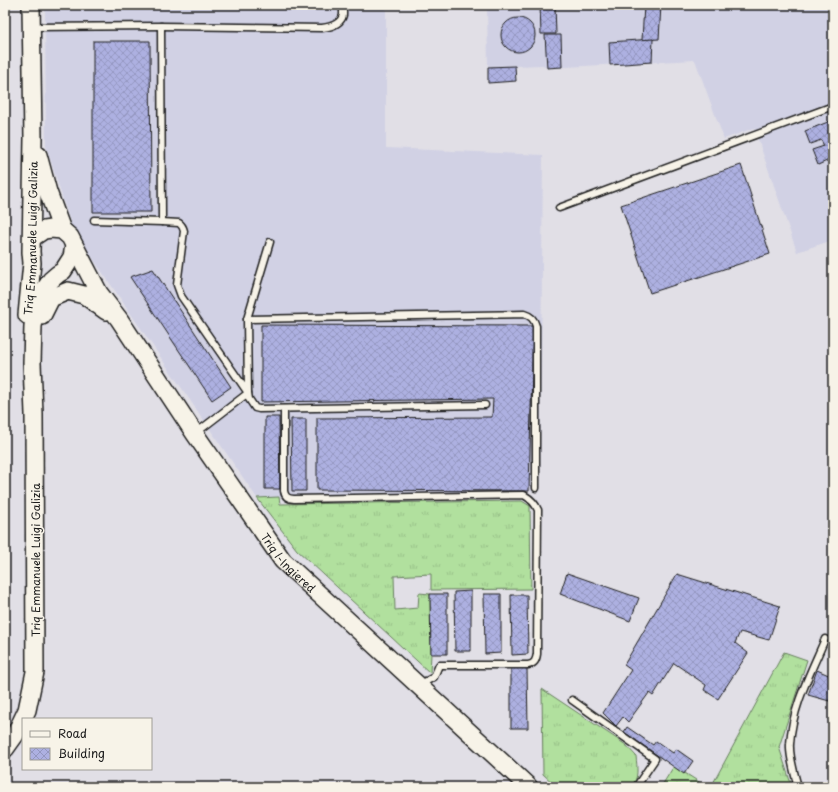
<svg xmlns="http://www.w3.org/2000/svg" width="838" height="792" viewBox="0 0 838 792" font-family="'Playpen Sans',sans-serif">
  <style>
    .built { fill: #d1d1e4 }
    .grass { fill: url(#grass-tufts); stroke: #667e5d }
    .building { fill: url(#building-cross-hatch); stroke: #1c1c1c }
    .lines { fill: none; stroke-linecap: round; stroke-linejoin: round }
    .service-casing { stroke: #1c1c1c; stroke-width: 9 }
    .secondary-casing { stroke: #1c1c1c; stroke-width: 20 }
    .service { stroke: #f7f3e8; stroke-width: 6 }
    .secondary { stroke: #f7f3e8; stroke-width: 17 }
    .labels { text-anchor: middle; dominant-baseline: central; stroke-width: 3; stroke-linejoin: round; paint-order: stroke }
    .street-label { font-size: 11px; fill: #1c1c1c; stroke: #f7f3e8 }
  </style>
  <defs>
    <pattern id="grass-tufts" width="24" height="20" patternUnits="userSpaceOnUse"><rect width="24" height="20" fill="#b1e09e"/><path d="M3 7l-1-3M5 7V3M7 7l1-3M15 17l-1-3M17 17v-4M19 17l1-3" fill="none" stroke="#98c088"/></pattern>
    <pattern id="building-cross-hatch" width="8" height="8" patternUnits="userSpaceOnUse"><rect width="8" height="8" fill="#adb0e1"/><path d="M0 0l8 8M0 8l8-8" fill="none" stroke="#9497c0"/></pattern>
  </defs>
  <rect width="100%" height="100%" fill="#e1dfe6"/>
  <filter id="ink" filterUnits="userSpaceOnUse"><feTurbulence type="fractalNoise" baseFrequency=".025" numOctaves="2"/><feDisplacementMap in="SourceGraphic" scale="8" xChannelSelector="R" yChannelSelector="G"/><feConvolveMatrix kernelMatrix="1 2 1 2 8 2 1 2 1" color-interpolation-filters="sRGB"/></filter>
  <g filter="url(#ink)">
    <!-- built -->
    <g class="built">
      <polygon points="45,5 386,5 386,148 543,155 540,491 257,498 72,228 46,146"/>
      <polygon points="487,5 833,5 833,240 797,252 754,128 724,139 695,60 547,68 543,65 488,67"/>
    </g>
    <!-- grass -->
    <g class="grass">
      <polygon points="279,497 280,504 522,501 530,506 531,589 431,590 431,574 394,576 395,610 418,608 419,593 430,594 431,654 430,673 297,550 257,498"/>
      <polygon points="784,652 807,660 779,747 792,787 711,787"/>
      <path d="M542,689L626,745L636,756C637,768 639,777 632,787H557L543,774Z"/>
      <polygon points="674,766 707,787 661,787"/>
    </g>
    <!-- building -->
    <g class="building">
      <polygon points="540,5 555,5 556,34 541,34"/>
      <polygon points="644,5 661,5 659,39 642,40"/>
      <circle cx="518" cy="35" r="17"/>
      <polygon points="545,35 561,35 562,67 547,68"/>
      <polygon points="653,39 652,62 610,65 609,42"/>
      <polygon points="93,41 150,41 151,212 93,212"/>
      <polygon points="515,66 516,81 488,83 488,67"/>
      <polygon points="833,120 833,171 829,160 818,165 812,150 824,146 821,140 810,144 805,131"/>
      <polygon points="741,165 770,254 650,293 621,205"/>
      <polygon points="833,196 833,209 829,197"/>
      <polygon points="153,269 231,387 212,400 130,277"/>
      <polygon points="261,325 533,326 529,491 317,490 317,418 492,417 493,399 261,402"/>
      <polygon points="265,417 279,417 280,489 265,489"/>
      <polygon points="291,419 306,419 306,491 292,491"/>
      <polygon points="567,573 639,598 630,621 560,594"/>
      <polygon points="677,574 780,606 769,640 740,632 735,643 748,653 718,699 704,690 706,685 674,663 653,696 649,693 628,722 623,717 616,726 603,713 631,670 624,665"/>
      <polygon points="471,591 471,651 455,651 454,592"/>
      <polygon points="430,594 447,594 447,654 431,654"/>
      <polygon points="484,594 501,594 501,653 485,654"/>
      <polygon points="511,595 527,595 528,654 512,655"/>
      <polygon points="511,668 527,668 528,728 511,728"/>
      <polygon points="817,670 831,676 833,672 833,702 808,695"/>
      <polygon points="627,727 653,745 656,741 673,753 676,749 693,761 684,774 624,732"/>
    </g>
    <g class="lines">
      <!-- service casing -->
      <g class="service-casing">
        <g id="service">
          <path d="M33,27L161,26L322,28C330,27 341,24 343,15C343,12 343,8 343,5"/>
          <polyline points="559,208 833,106"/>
          <polyline points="94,220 162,222 161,26"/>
          <path d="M162,222L179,223C182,225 183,227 184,231L177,285L181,296L248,393L249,399L255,408L259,409L485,405"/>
          <path d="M247,319L524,314C531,316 534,319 536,326V488"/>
          <path d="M284,409V491C285,497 288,499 294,499L524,495C531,499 535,503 538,510L537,654C536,661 534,664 528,665H439L434,677L419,685"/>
          <polyline points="196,433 248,393 247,319 270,242"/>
          <polyline points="572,700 655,759 636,787"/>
          <path d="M798,787C795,776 789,756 790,744C792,707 811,672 825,639"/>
        </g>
      </g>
      <!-- secondary casing -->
      <g class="secondary-casing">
        <g id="secondary">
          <polyline points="38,155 48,192 62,230"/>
          <path id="s1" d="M32,238L44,230L51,229L62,230L70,237L99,293L119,319L195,434L283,561L529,787"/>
          <path id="s2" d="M27,315L32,263L31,252L33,138L31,5"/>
          <polyline points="42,316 51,298 68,291 84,295 106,311"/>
          <polyline points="5,749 15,735 27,710 35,672 34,414 32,363 33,326 39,298 51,280 58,274 63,271 72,257 74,246"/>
        </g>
      </g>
      <!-- service -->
      <use href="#service" class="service"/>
      <!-- secondary -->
      <use href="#secondary" class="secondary"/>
    </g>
  </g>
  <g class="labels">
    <!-- street labels -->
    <g class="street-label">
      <text stroke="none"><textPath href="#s2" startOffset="77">Triq Emmanuele Luigi Galizia</textPath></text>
      <text transform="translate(35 560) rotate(-90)">Triq Emmanuele Luigi Galizia</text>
      <text stroke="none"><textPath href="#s1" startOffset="436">Triq l-Ingiered</textPath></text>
    </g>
  </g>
  <!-- margin -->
  <rect width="838" height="792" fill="none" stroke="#f7f3e8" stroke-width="20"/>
  <rect x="10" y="10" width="818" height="772" fill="none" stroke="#1c1c1c" stroke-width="1.5" filter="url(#ink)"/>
  <!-- legend -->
  <rect x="22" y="718" width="130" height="52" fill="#f7f3e8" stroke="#9f9d96"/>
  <rect x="30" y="731" width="20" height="6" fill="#f7f3e8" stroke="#9f9d96"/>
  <text x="58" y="738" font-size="12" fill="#1c1c1c">Road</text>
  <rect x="30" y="748" width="20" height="12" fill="url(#building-cross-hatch)" stroke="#9f9d96"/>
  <text x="58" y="758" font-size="12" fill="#1c1c1c">Building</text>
</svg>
